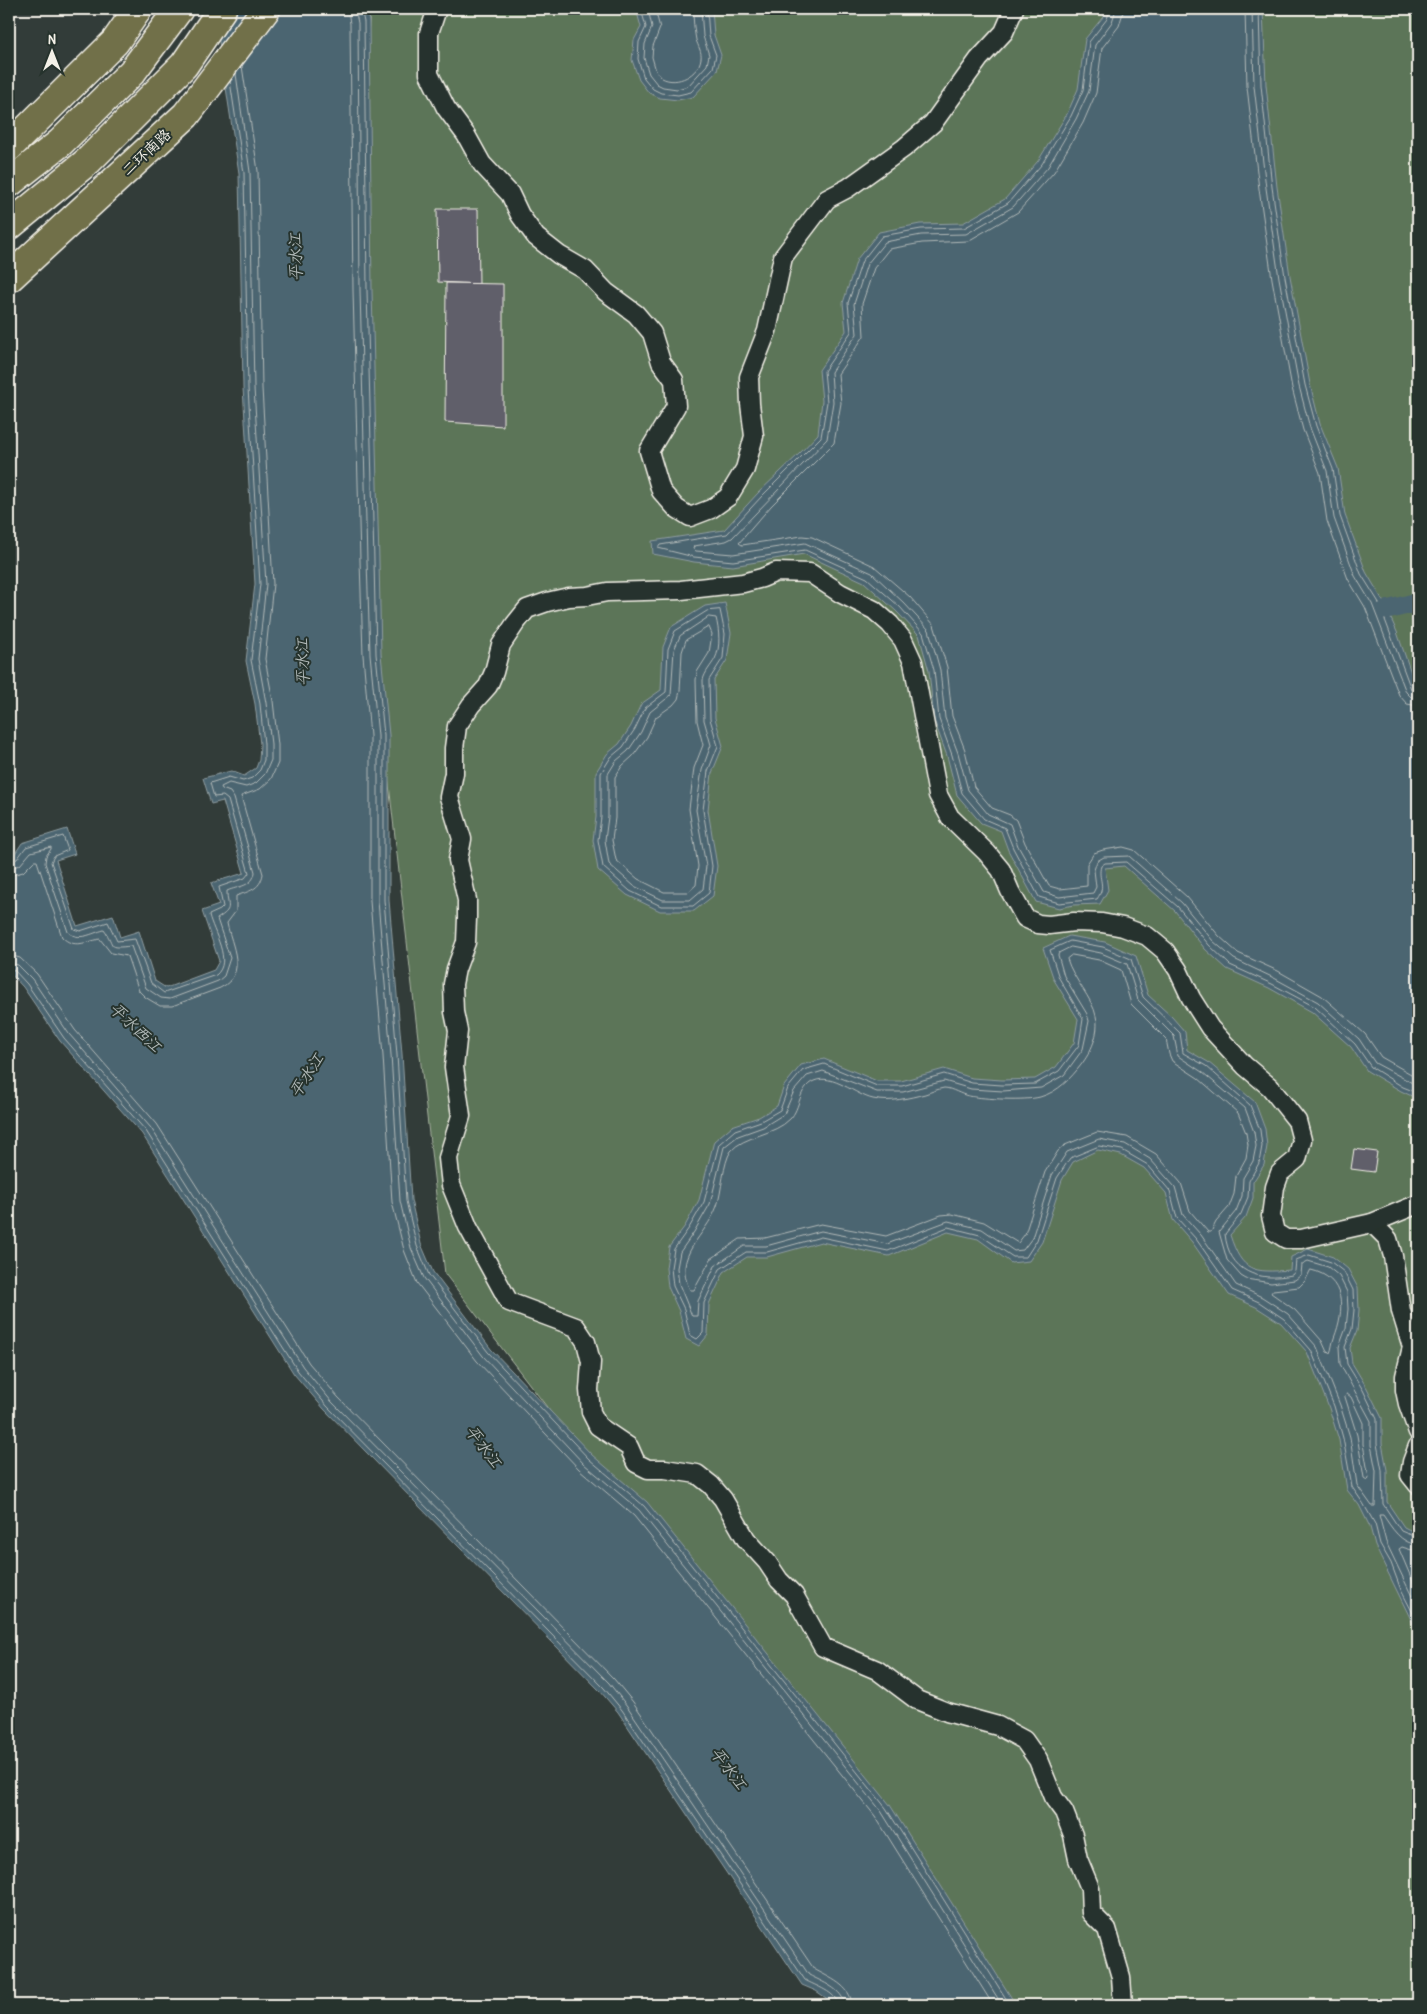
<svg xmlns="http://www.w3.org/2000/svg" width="1427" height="2014" viewBox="0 0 1427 2014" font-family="'Patrick Hand','LXGW WenKai TC',sans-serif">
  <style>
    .green { fill: #5b7459; stroke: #a8b2a0 }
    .water { fill: #4c6571; stroke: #8f9da1 }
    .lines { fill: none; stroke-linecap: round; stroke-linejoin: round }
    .shore { stroke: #b1b9b8; stroke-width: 1 }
    .canal { stroke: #4c6571; stroke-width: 19 }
    .building { fill: #615f6b; stroke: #f4f1e8 }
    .street-casing { stroke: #f4f1e8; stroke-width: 21 }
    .primary-casing { stroke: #f4f1e8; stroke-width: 31 }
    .highway-casing { stroke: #f4f1e8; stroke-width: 31 }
    .street { stroke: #26332d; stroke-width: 18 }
    .primary { stroke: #71704a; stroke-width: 28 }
    .highway { stroke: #71704a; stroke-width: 28 }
    .labels { text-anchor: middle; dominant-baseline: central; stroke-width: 4; stroke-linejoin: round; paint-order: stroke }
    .street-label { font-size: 15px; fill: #f4f1e8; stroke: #26332d }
    .water-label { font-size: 16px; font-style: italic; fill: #b1b9b8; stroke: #26332d }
  </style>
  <rect width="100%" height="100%" fill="#323c39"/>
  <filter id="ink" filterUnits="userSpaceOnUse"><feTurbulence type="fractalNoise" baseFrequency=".02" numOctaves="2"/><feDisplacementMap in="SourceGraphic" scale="10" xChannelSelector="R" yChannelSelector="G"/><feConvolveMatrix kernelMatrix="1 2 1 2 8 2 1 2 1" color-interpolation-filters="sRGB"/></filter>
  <g filter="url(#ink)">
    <!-- green -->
    <polygon class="green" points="370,9 1418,9 1418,2005 1005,2005 445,1274 363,557 355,216"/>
    <!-- water -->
    <g class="water">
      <polygon points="214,9 366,9 369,21 372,290 379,561 381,654 389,735 389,900 402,1054 411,1200 421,1244 433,1272 491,1349 592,1455 647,1502 890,1805 1016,2005 836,2005 816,1991 802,1985 618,1712 600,1691 324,1409 294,1374 142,1134 60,1041 23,987 9,972 9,858 14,855 22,843 67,829 75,854 56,860 77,926 113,915 120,937 139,931 155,981 166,988 214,970 219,961 202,911 219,905 211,883 244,873 223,801 211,804 203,778 231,771 244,776 256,768 259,760 260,744 255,704 246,661 255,584 243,388 239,173"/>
      <polygon points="636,9 712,9 714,35 721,55 717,71 693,97 678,100 660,98 649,93 639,80 632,60 634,40 641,27"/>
      <polygon points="1106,9 1263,9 1266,85 1277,187 1290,276 1310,384 1320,424 1338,468 1345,515 1366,572 1382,599 1397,632 1418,693 1418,1099 1401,1091 1367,1071 1351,1047 1312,1012 1269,988 1227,969 1205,949 1175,911 1124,866 1105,868 1108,890 1100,904 1074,905 1059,908 1036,902 1008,850 1001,831 981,823 957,795 947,756 934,720 929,671 919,635 896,611 864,582 804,554 733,566 694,562 653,554 652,541 724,530 758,493 800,453 818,434 822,401 819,370 846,331 843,303 857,259 879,232 920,224 963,223 1005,199 1038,161 1067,114 1078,89 1085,39 1103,17"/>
      <polygon points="725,603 731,633 727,660 714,680 715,718 723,746 712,773 708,810 717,866 713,896 694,911 660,911 627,895 598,870 593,840 596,817 596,772 607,754 619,744 631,726 641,704 661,690 663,647 671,627 705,606"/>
      <path d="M1069,936L1105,942L1136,956L1148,995L1172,1017L1185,1032L1187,1050L1208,1062L1255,1102L1265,1129L1267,1146L1264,1165L1253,1182V1198L1246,1217L1230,1235C1242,1272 1253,1273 1290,1270L1291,1257L1308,1249L1333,1257L1348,1269L1358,1288L1359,1310L1357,1331L1350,1348L1352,1363L1367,1388L1382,1418V1443L1387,1470V1502L1404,1527L1418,1534V1634L1375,1546L1370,1527L1359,1505L1347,1490L1339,1440L1329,1408L1307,1352L1281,1323L1256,1307L1229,1295L1192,1242L1173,1220L1166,1193L1144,1168L1121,1155L1098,1150L1073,1162L1062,1180L1042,1242L1029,1261L1011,1263L978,1239L948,1232L889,1256L821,1242L767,1257H747L724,1272L709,1304L708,1335L699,1346L686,1339L679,1311L668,1287L666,1268L669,1247L685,1226L699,1200L714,1141L732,1126L759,1117L777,1106L784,1086L801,1065L824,1059L877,1081H901L944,1069L972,1078L1002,1080L1035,1079L1056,1067L1074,1043L1078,1019L1054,980L1043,948Z"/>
    </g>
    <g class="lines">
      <!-- shore -->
      <g class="shore">
        <polyline points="348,9 350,24 353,290 360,561 363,655 370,736 370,901 383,1056 392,1202 404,1250 417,1283 477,1361 579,1469 634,1516 875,1816 993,2005"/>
        <polyline points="355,9 358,23 360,290 367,561 370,654 378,736 378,901 391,1055 400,1201 411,1248 424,1278 483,1356 584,1464 639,1510 881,1811 1002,2005"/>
        <polyline points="361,9 364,22 367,290 374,561 376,654 384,735 384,900 397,1055 406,1201 417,1246 429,1275 488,1352 589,1459 644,1506 886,1808 1010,2005"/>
        <polyline points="641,9 646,27 639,42 638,59 644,78 653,89 661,93 678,95 691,92 713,68 716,55 709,36 707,9"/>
        <polyline points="648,9 652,27 645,44 644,58 649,74 657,84 663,87 677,89 688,86 707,65 709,55 703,36 701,9"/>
        <path d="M655,9L660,28L653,46L652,57L656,71L662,78C677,86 699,75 701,58C702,52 698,46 696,40C694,30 693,19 693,9"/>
        <path d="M1110,9L1107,19L1089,42L1083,90L1071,116L1042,164L1008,203L964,228L921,229L882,236L862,261L848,303L851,332L824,371L827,402L821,437L762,496L727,534L660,545L658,548L694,557L733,561L805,550L867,578L900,607L923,633L934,670L939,719L952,755L962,793L984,819L1005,828L1013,848L1039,897L1059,903L1097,899C1107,885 1097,879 1101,866L1105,863L1126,862L1178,907L1209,945L1230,965L1272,984L1315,1007L1355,1044L1371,1067L1403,1087L1418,1093"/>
        <polyline points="1116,9 1112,22 1095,45 1089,91 1076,119 1048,167 1013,207 966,234 921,235 885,242 867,264 854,304 857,334 831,372 833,402 827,439 732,538 726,541 694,546 693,549 696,551 733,554 805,543 872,573 904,603 929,630 940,670 945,718 958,753 968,790 988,814 1010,824 1018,846 1044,892 1059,897 1093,893 1096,887 1094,870 1097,861 1104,857 1129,856 1182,903 1213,941 1234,959 1274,978 1318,1002 1359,1039 1375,1063 1418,1086"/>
        <polyline points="1124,9 1119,26 1102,48 1096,93 1083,123 1054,172 1018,212 968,241 922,243 889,249 874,268 862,304 864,336 838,374 841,403 834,443 771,506 739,543 742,545 802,536 812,537 874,566 910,597 934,625 947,667 952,716 965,750 974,787 992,808 1010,815 1016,820 1025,843 1049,886 1060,889 1087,886 1087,864 1094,853 1103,850 1123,847 1134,850 1187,897 1219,936 1238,953 1278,971 1322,996 1365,1034 1381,1057 1418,1078"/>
        <polyline points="1245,9 1247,87 1259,189 1272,279 1292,388 1303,430 1320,473 1327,521 1348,579 1365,607 1399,695 1407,704 1418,706"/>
        <polyline points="1252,9 1254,86 1266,188 1279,278 1299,386 1310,428 1327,471 1334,518 1355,576 1372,604 1406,692 1411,697 1418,698"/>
        <polyline points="1259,9 1261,85 1272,187 1285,277 1305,385 1316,426 1333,469 1340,516 1361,574 1378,601 1411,689 1418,692"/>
        <polygon points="720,610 725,634 723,658 709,680 710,719 718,746 708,771 703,810 712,866 709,893 693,906 661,906 630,891 603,867 598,840 601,817 601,773 611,757 623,747 635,729 645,708 666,692 668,649 675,631 707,611"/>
        <path d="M709,617L716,618C719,630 721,647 715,659C711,666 705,672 703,680L704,720L711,745L702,770L696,810L706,866L703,889L690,900H663L634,886L609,864L605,840L608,817V774L616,761L628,751L641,732L650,712L671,695L674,650L680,636Z"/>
        <polygon points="709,627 712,634 709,653 697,672 696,680 697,721 703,745 694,768 689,809 698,866 696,885 688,892 664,892 638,879 616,860 612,840 615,818 615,777 622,766 633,756 647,737 656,717 673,705 678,699 680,691 682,652 686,640"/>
        <path d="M9,862L17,859L26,847L63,836L68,850L54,856L51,862L74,929L80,931L108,922L117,941L135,939L151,983L164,993L216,975C233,961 213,932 209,915L220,910L223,907L219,887L245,878L249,873L228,800L223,796L214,797L210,783L229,777L243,781L252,778L260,770L264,760V744L260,704L251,660L260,584L248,388L244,173L230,81"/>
        <path d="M9,868L20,865L31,852L51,847V849L46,856L45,863L68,932C79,942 92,933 104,930C116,946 106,949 131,946L146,988L161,998L170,999L218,981L224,976L230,958L217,919C234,908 227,908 227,891C238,886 253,887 255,872L234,798L230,792L222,789L221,787L229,783L246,787L256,783L265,774L271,760V744L266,703L258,659L266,584L254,388L250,172L236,74"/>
        <path d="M9,876L23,872L34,861H37L62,937C74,949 85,942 100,939L111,953L127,956L139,991L145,997L160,1006H172L220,988C249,974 231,945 227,923L236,911V896C249,891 260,890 263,874L241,796L260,789L271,779L278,763V745L273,701L265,659L273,584L262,388L258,171L242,66"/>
        <polygon points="1071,947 1101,953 1127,964 1138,1000 1174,1036 1178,1056 1202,1072 1245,1108 1254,1132 1256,1146 1253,1161 1243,1178 1242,1196 1236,1211 1219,1232 1227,1260 1241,1276 1246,1279 1271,1283 1295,1280 1301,1275 1302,1264 1308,1261 1328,1267 1339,1276 1347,1292 1348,1309 1346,1328 1339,1347 1340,1364 1371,1421 1371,1445 1376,1471 1375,1506 1372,1506 1357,1485 1350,1437 1340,1405 1317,1347 1288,1314 1262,1297 1236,1285 1201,1235 1183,1215 1175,1187 1150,1159 1125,1144 1099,1139 1067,1152 1052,1175 1032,1238 1023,1250 1014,1251 982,1229 948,1221 887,1244 821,1231 766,1246 744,1246 715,1266 698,1301 697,1316 692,1316 679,1284 677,1268 680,1252 694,1232 710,1204 724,1147 738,1136 763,1127 784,1114 794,1091 807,1076 823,1071 877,1092 903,1092 944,1081 971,1089 1003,1091 1041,1088 1064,1075 1083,1049 1089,1021 1087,1014 1064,976 1058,955 1059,953"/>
        <path d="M9,955L20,958L37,974L75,1030L157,1124L309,1363L338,1397L614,1679L633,1702L814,1969C829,1978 851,1985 852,2005"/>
        <path d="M1072,955L1099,960L1121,970L1131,1004L1166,1039L1169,1054L1172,1061L1198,1078L1238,1113L1246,1133L1248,1145L1246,1158L1236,1176L1234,1194L1229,1207L1216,1222L1211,1232H1208L1190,1211L1181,1183L1156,1154L1127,1137L1097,1132L1065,1145L1058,1151L1045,1172L1025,1234L1018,1243L984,1222L952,1214L941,1215L886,1236L821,1224L765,1238L740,1239L711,1259L694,1290H690C672,1254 706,1237 717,1206C722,1192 723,1162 731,1151C743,1136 775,1135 790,1119C801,1108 798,1088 814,1081C833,1073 855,1095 873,1099C890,1103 909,1098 925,1094C931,1092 938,1089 944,1088C952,1088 961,1095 969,1096C985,1099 1025,1101 1040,1097C1058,1092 1071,1078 1081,1065C1091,1052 1100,1033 1096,1016C1093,999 1073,979 1067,959Z"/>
        <path d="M9,963L18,965L32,979L69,1034L151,1128L303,1367L332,1402L609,1683L627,1706L809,1975C822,1982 843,1989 845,2005"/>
        <path d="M9,969L14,970L27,984L64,1038L146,1131L298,1371L327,1406L604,1688L622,1710L805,1980C815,1986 837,1992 838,2005"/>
        <path d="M1311,1270C1346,1278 1345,1310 1334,1338C1332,1343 1332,1349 1330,1353L1327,1352L1322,1341L1295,1310L1271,1293L1273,1290L1299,1287L1305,1281Z"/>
        <polygon points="1347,1394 1351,1397 1363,1423 1363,1444 1369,1478 1367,1480 1364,1478 1357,1435 1345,1397"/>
        <path d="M1418,1538L1401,1531L1383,1504L1382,1470L1377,1444V1419L1363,1390L1347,1364L1345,1347L1352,1329L1354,1310L1353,1290L1344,1272L1331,1262L1309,1255L1296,1260L1295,1271L1292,1275C1258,1282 1229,1272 1225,1234L1241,1214L1248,1197L1249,1181L1259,1163L1262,1146L1260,1130L1250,1105L1206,1066L1183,1053L1180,1033L1143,997L1131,959L1103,947L1070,941L1050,950L1059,978L1083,1019L1079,1045L1059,1071L1035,1084L1002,1085L972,1083L944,1074L902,1086H877L824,1064L803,1070L788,1088L780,1110L761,1121L735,1130L719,1144L704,1202L689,1228L674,1249L671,1268L673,1286L684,1309L690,1335L697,1339L703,1333L704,1303L720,1269L746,1252H767L821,1237L888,1251L948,1227L980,1235L1013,1257H1026L1037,1240L1057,1178L1070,1158L1099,1146L1122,1150L1148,1165L1170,1191L1177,1218L1196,1239L1232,1290L1259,1302L1284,1319L1311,1350L1334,1406L1343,1438L1352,1487L1363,1503L1375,1524L1380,1544L1391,1563L1401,1590L1418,1623"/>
        <path d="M1418,1545C1400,1543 1392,1528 1383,1515H1379L1386,1542L1418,1609"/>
        <polyline points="1418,1552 1402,1547 1399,1549 1418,1594"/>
      </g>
      <!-- canal -->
      <polyline class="canal" points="1387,610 1418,602"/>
    </g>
    <!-- building -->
    <g class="building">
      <polygon points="437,209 478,209 479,284 438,282"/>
      <polygon points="446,283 503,284 503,426 445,422"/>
      <polygon points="1354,1149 1377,1152 1374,1172 1351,1169"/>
    </g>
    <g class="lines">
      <!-- street casing -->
      <g class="street-casing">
        <g id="street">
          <polyline points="437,9 429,33 429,74 446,108 466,135 482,164 510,194 520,215 536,237 559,255 585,270 606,292 636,314 652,333 661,362 674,380 676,406 649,451 661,491 676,508 690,517 711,509 728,497 745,469 754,436 750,404 749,377 767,331 783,257 827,199 848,188 904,148 933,123 979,59 1004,32 1014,9"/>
          <polyline points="1372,1223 1388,1239 1393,1256 1401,1311 1412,1347 1405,1376 1405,1390 1408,1404 1418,1432"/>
          <polyline points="1418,1446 1412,1462 1410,1475 1418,1485"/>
          <polyline points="1123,2005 1121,1977 1107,1929 1091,1913 1090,1888 1078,1859 1073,1835 1064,1812 1053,1797 1038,1760 1024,1740 998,1726 947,1712 917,1700 877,1670 823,1647 794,1595 779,1580 767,1562 746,1539 723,1499 711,1485 697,1474 665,1469 648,1469 636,1463 629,1447 598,1426 591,1412 589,1390 591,1362 586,1342 576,1327 509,1302 468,1227 451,1185 448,1158 461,1116 454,1067 458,1031 454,1012 453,984 456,969 466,942 467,918 467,900 458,860 462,839 449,797 454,773 454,748 457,726 471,705 488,686 494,672 501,645 515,624 527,609 547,602 569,597 587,596 607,592 681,590 743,583 762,578 776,572 810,573 840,593 874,610 890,624 903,640 913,662 938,795 950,817 987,853 1001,870 1010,891 1025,918 1038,924 1049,925 1074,922 1102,923 1123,927 1147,936 1165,951 1178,970 1191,998 1210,1028 1245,1066 1270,1087 1297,1121 1302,1140 1297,1159 1280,1173 1275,1187 1271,1216 1275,1232 1286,1239 1301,1239 1372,1223 1418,1204"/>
        </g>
      </g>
      <!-- primary casing -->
      <g class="primary-casing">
        <g id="primary">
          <polyline points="9,147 115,42 138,9"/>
          <polyline points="9,278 186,115 266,9"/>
        </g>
      </g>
      <!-- highway casing -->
      <g class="highway-casing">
        <g id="highway">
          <polyline points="9,183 60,143 132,72 179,9"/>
          <polyline points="9,226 88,161 184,65 222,9"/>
        </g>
      </g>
      <!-- street -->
      <use href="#street" class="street"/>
      <!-- primary -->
      <use href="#primary" class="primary"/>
      <!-- highway -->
      <use href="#highway" class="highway"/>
    </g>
  </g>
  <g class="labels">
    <!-- street labels -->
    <g class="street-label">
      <text transform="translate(146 152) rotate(-43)">二环南路</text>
    </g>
    <!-- water labels -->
    <g class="water-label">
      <text transform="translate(295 257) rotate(-91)">平水江</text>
      <text transform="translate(302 662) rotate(-91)">平水江</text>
      <text transform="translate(136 1027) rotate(43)">平水西江</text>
      <text transform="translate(306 1075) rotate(-57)">平水江</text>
      <text transform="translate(484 1446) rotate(53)">平水江</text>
      <text transform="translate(729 1768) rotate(53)">平水江</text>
    </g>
  </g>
  <!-- margin -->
  <rect width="1427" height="2014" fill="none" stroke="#26332d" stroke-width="30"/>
  <rect x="15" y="15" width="1397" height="1984" fill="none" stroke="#f4f1e8" stroke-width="2" filter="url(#ink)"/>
  <!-- north arrow -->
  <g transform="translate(52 52)" stroke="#26332d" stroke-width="4" paint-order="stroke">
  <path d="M0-4L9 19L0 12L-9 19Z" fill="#f4f1e8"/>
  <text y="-8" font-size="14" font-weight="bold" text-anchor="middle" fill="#f4f1e8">N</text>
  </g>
</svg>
